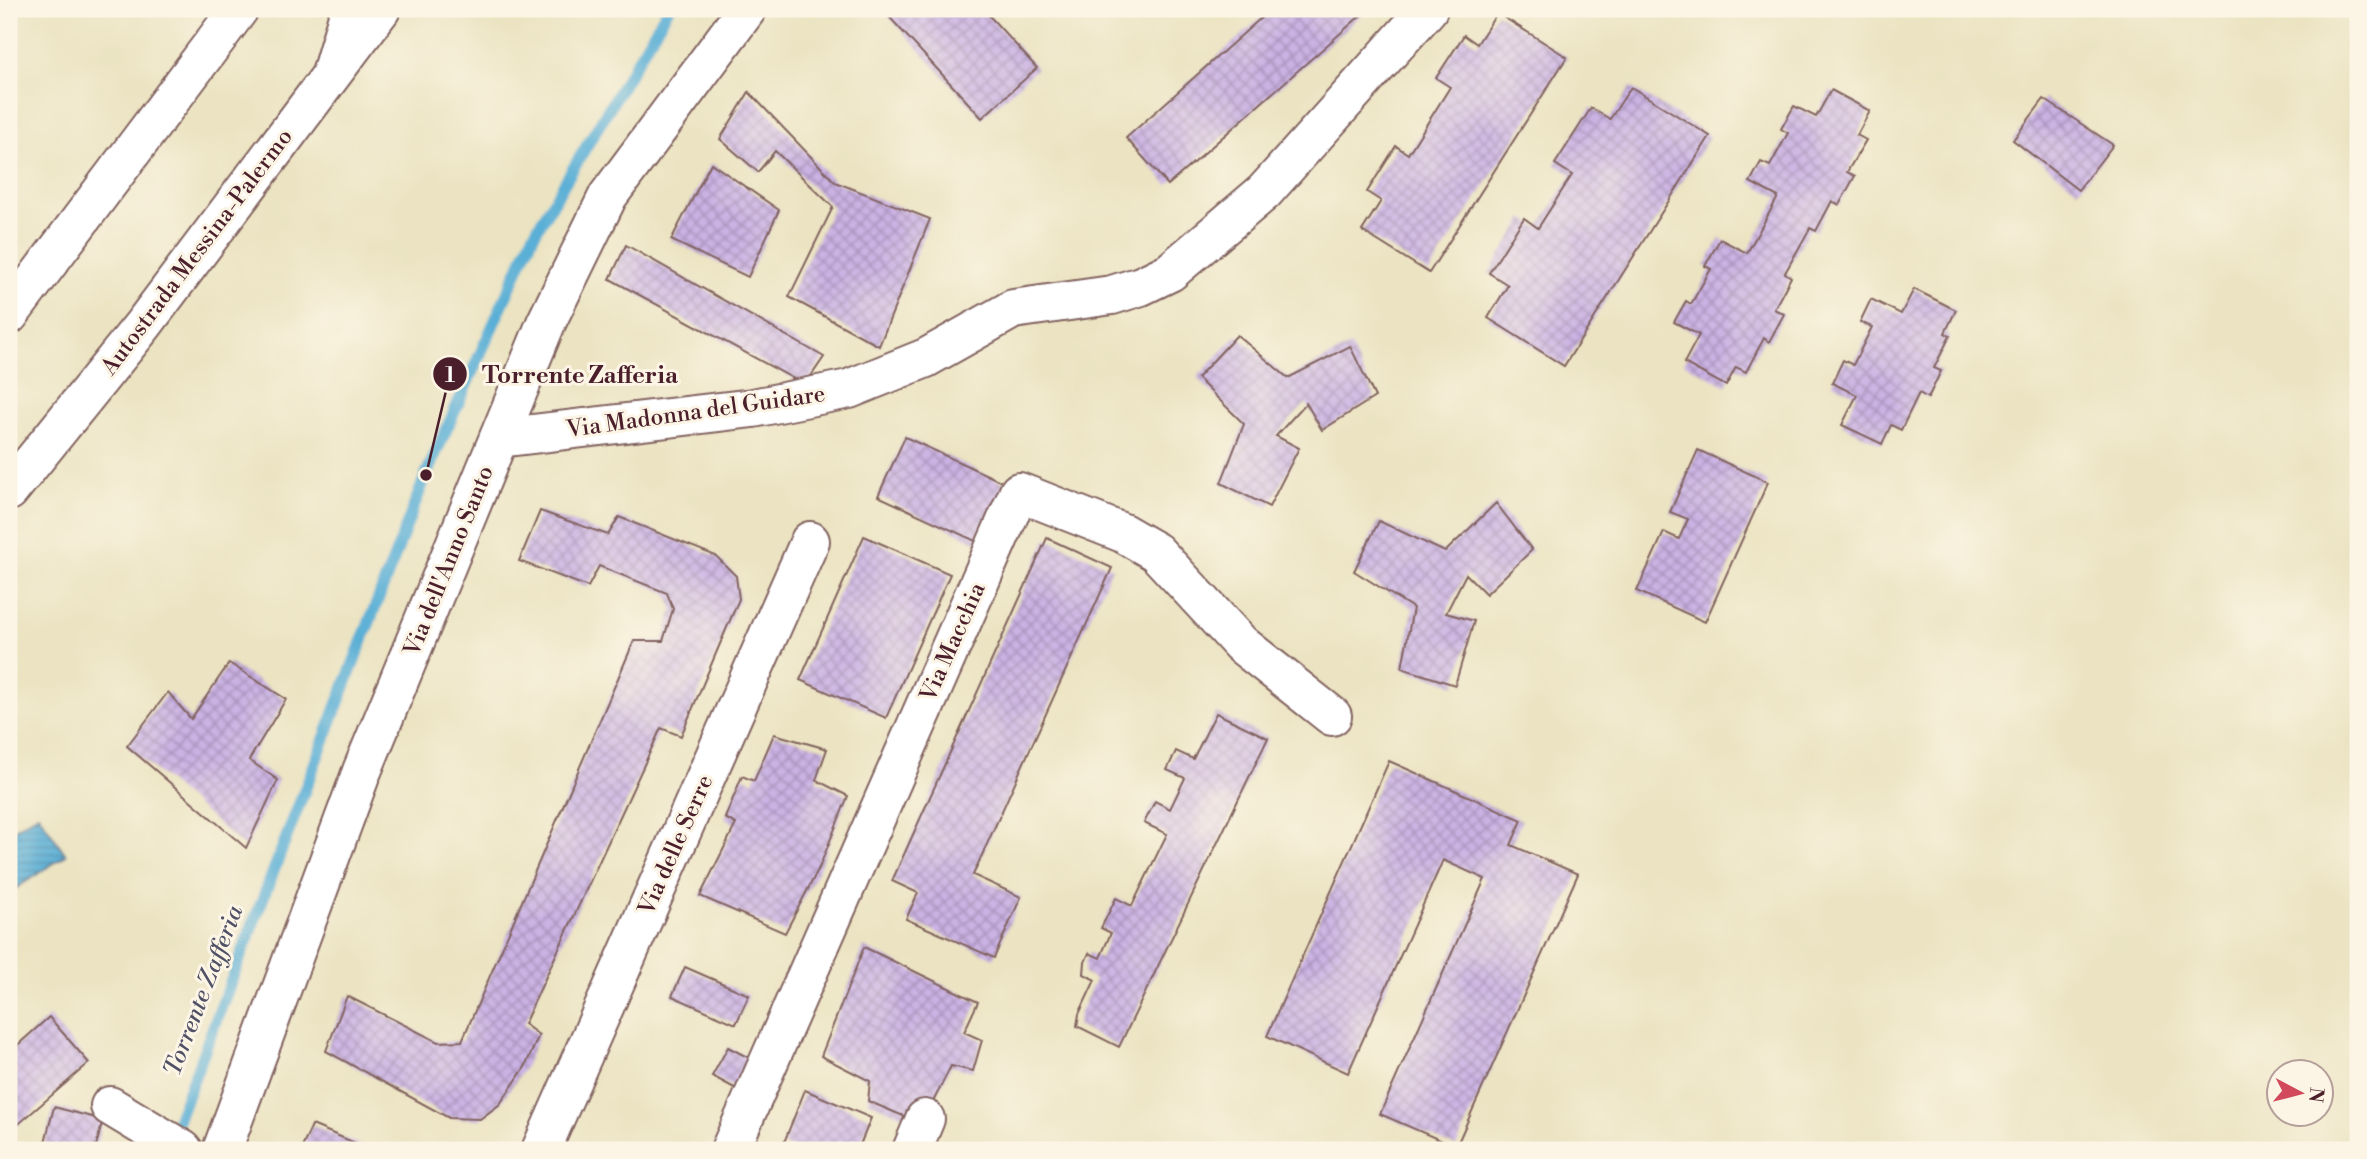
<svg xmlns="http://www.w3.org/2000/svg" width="2367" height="1159" viewBox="0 0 2367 1159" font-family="'Libre Bodoni',serif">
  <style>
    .water { fill: url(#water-rules); stroke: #526780; stroke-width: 2 }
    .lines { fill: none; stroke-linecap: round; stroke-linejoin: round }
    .stream { stroke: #5aafd6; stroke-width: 12 }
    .building { fill: url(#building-cross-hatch) }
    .minor-casing { stroke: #826460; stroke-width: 42 }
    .highway-casing { stroke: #826460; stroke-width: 42 }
    .minor { stroke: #fff; stroke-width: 38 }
    .highway { stroke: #fff; stroke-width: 38 }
    .labels { text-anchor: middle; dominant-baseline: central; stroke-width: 6; stroke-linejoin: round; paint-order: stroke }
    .street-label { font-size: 23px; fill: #4a1f2b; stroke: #fcf5e5 }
    .water-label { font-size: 24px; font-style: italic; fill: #505167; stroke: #fcf5e5 }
    .leader { fill: none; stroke: #4a1f2b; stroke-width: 2.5 }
    .callout-dot { fill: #4a1f2b; stroke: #fcf5e5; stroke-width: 2.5 }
    .mark-label { font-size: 21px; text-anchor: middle; font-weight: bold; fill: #fff }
    .callout-label { font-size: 24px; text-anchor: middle; font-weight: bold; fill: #4a1f2b; stroke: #fcf5e5; stroke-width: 6; stroke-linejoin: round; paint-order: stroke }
  </style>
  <defs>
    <pattern id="water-rules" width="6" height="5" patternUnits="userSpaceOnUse" patternTransform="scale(1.75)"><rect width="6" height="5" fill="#5aafd6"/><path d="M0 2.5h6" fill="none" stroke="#4c8eae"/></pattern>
    <pattern id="building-cross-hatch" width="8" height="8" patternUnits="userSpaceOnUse" patternTransform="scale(1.75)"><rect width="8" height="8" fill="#cbb3e4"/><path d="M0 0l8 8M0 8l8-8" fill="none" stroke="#a791b9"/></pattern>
  </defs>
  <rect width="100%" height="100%" fill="#fcf5e5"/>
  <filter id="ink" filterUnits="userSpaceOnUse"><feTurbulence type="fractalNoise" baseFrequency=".0143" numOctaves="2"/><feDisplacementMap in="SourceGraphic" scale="14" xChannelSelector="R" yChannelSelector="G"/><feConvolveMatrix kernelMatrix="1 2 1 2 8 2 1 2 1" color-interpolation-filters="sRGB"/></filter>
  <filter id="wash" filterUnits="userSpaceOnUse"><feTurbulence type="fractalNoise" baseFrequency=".00686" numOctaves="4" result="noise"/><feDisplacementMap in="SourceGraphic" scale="28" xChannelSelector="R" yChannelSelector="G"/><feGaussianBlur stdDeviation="1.57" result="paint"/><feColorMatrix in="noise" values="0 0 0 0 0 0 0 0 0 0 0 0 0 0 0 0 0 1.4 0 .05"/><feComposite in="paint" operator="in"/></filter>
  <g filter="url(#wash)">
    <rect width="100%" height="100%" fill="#ebe3c1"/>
    <!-- water -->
    <polygon class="water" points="38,814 66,855 9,893 9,833"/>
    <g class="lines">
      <!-- stream -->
      <polyline class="stream" points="171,1137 426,475 533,236 668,9"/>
    </g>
    <g id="blocks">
      <!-- building -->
      <g class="building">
        <polygon points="882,9 983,9 1037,68 982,118"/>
        <polygon points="1271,9 1368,9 1168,185 1126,138"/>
        <polygon points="1497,13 1567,57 1429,273 1362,231 1381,201 1367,192 1396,146 1408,154 1450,87 1436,78 1464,35 1477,44"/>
        <polygon points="1631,87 1710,136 1564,366 1488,318 1508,285 1489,273 1524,218 1538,228 1572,175 1555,164 1591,108 1610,119"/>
        <polygon points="1831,90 1870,111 1857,135 1866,140 1847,172 1855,176 1839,205 1832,201 1816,231 1810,228 1785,273 1791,277 1774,309 1784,314 1769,342 1764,338 1746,372 1736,367 1726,386 1684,363 1699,335 1674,322 1686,301 1691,304 1711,269 1705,266 1720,239 1747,253 1778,197 1750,182 1761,162 1770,166 1788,133 1781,129 1794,106 1816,117"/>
        <polygon points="749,92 835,182 930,219 879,346 789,297 833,207 775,151 758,172 720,139"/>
        <polygon points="2044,99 2113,145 2078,190 2013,140"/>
        <polygon points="711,163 779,210 748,277 671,240"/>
        <polygon points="626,245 824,357 805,385 610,279"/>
        <polygon points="1914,289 1956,310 1945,333 1950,336 1934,368 1941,371 1928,398 1919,393 1901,430 1891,425 1882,444 1842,425 1857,395 1832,383 1843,360 1853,365 1872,327 1860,322 1871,299 1901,314"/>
        <polygon points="1237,335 1288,378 1350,346 1375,397 1322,430 1306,403 1276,436 1299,448 1269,507 1221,483 1244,424 1197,378"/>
        <polygon points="905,437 1011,486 984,545 878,496"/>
        <polygon points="1698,450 1768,482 1705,622 1637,591 1664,532 1679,539 1688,519 1670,512"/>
        <polygon points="1496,503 1532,550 1486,594 1466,574 1446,613 1474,621 1455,685 1402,668 1413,608 1354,571 1379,521 1445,552"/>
        <polygon points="540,511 608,535 619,517 716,556 736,576 739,599 681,736 661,728 524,1024 539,1035 525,1067 500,1104 480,1119 449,1118 326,1051 347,996 438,1042 462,1041 634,641 663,641 673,609 667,593 599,566 588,587 519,561"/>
        <polygon points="864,536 950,574 886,718 800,680"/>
        <polygon points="1047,538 1112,568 973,875 1021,897 994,958 906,919 918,893 892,881"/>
        <polygon points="229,663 286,699 249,760 278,780 246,848 127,746 168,692 191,719"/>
        <polygon points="1216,713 1268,738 1119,1047 1077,1026 1079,1014 1095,980 1084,974 1085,962 1089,953 1100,958 1111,933 1101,928 1116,898 1132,906 1167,834 1144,823 1155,801 1170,809 1185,778 1167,770 1176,751 1193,759"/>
        <polygon points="774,734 827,749 816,780 848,796 819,868 785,933 700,896 736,824 725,818 742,776 754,781"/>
        <polygon points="1389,761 1522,820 1511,845 1578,874 1456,1147 1380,1114 1485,879 1443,860 1348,1073 1267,1036"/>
        <polygon points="864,947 978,1002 964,1032 982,1040 973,1071 951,1066 922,1124 868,1101 870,1081 821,1056"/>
        <polygon points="685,967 749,995 736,1024 672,996"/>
        <polygon points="49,1017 89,1063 13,1129 9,1125 9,1046 12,1050"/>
        <polygon points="728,1047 755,1061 742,1092 712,1076"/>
        <polygon points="805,1090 871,1118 858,1150 796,1150 783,1145"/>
        <polygon points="54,1107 103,1120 95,1150 43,1150"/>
        <polygon points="312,1125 372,1150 301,1150"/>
      </g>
    </g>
  </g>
  <g filter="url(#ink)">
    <use href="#blocks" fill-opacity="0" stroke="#826460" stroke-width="2"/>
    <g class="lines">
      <!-- minor casing -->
      <g class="minor-casing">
        <g id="minor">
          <polyline points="331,74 350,9"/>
          <polyline points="499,438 753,408 849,389 926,358 1013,309 1112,295 1141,286 1170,272 1264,192 1428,9"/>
          <polyline points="110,1106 183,1150"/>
          <polyline points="222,1150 362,771 546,323 608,196 747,9"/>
          <polyline points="541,1150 810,541"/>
          <polyline points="730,1150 1019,492 1123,533 1156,552 1241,644 1332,716"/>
          <polyline points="912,1150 925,1119"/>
        </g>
      </g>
      <!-- highway casing -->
      <g class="highway-casing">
        <g id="highway">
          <polyline points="9,315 239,9"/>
          <polyline points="9,491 143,325 381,9"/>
        </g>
      </g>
      <!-- minor -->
      <use href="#minor" class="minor"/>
      <!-- highway -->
      <use href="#highway" class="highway"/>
    </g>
  </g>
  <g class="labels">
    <!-- street labels -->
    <g class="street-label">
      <text transform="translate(197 252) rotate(-53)">Autostrada Messina-Palermo</text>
      <text transform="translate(696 412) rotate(-8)">Via Madonna del Guidare</text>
      <text transform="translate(449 561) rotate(-68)">Via dell'Anno Santo</text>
      <text transform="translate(953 642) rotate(-66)">Via Macchia</text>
      <text transform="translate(676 845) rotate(-66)">Via delle Serre</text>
    </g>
    <!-- water labels -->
    <g class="water-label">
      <text transform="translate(204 991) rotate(-69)">Torrente Zafferia</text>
    </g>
  </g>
  <!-- callouts -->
  <path class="leader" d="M426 475L450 374"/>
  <g class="callout-dot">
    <circle cx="426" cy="475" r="7"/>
    <circle cx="450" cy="374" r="18"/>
  </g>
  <g class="mark-label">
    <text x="450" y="382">1</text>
  </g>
  <g class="callout-label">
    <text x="580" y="383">Torrente Zafferia</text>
  </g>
  <!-- margin -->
  <rect width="2367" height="1159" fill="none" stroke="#fcf5e5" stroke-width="35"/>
  <!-- north arrow -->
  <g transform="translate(2300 1093) rotate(97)"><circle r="33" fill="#fcf5e5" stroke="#b59f9b" stroke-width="2"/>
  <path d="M0-5L12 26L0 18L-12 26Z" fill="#d1495b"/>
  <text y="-10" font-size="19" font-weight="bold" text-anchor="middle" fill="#4a1f2b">N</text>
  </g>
</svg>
